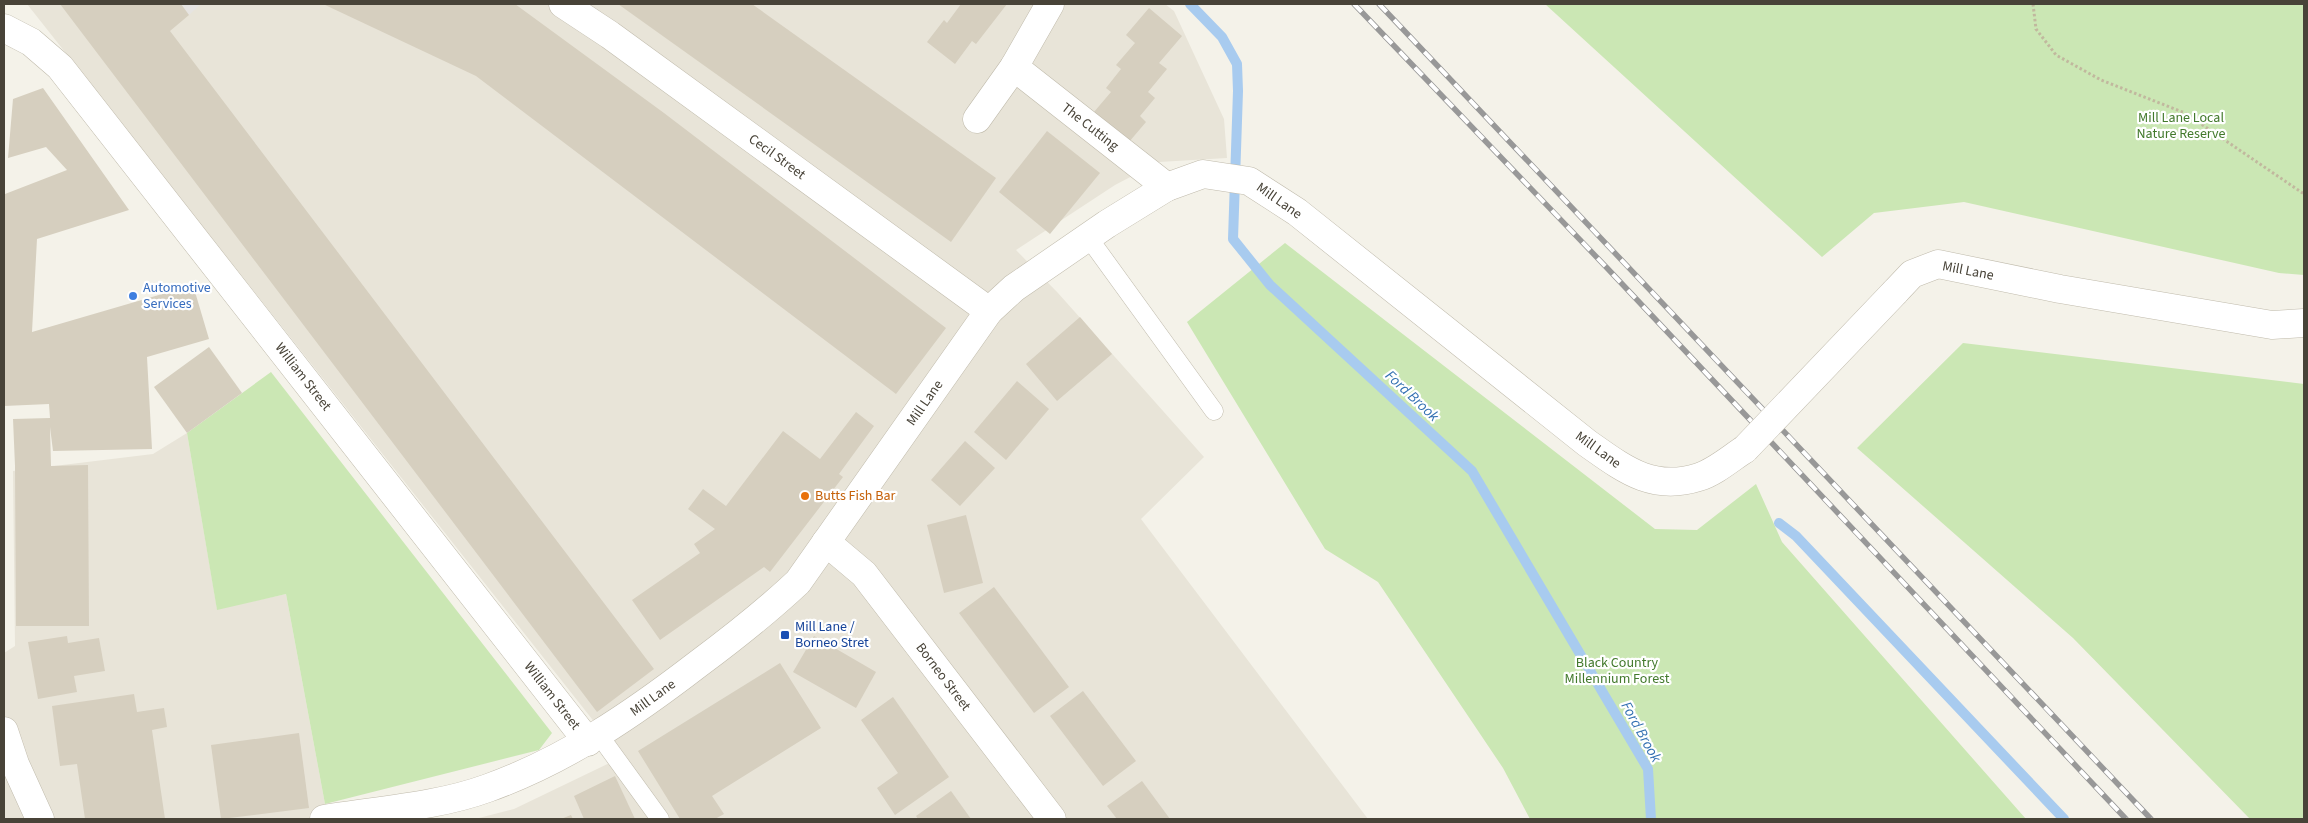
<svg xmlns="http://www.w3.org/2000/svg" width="2308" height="823" viewBox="0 0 2308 823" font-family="'Source Sans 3',sans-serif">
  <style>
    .residential { fill: #e8e4d8 }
    .green { fill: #cbe7b4 }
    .parking { fill: #e6e4e1 }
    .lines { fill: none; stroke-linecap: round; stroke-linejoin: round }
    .stream { stroke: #a8cbef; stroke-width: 10 }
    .building { fill: #d6cfbf }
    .service-casing { stroke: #c0bbac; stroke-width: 19 }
    .minor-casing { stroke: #c0bbac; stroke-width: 29 }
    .tertiary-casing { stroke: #c0bbac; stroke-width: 29 }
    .path { stroke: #c1b89e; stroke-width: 3; stroke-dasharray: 2.5 2.5; stroke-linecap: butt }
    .service { stroke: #fff; stroke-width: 18 }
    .minor { stroke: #fff; stroke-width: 28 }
    .tertiary { stroke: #fff; stroke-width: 28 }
    .rail-casing { stroke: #989898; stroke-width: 5.5 }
    .rail { stroke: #fff; stroke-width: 4; stroke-dasharray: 11; stroke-linecap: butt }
    .minor-bridge-casing { stroke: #c0bbac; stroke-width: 29; stroke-linecap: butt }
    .minor-bridge { stroke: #fff; stroke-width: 28 }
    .shop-dot { fill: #3f7fe0; stroke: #fff; stroke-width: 2 }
    .food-dot { fill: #e8710a; stroke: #fff; stroke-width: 2 }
    .transit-dot { fill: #1a4fb4; stroke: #fff; stroke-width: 2 }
    .labels { text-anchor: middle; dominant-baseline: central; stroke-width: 4.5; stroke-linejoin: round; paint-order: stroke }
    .park-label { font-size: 14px; fill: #42792c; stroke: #fff }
    .street-label { font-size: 14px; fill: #484338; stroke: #fff }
    .shop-label { font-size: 14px; fill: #366cbe; stroke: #fff; text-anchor: start }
    .food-label { font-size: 14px; fill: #c56008; stroke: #fff; text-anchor: start }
    .transit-label { font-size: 14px; fill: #164399; stroke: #fff; text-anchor: start }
    .water-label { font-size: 15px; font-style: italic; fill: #3370b2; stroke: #fff }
  </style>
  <rect width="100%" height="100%" fill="#f4f2e9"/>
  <!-- residential -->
  <g class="residential">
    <polygon points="27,4 1165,4 1174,11 1224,119 1227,158 1159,162 1115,185 1016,250 1058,293 1204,457 1141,519 1368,819 475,819 514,809 622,757"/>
    <polygon points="187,433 217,609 286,594 325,804 334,819 4,819 4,653 15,646 13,471 153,454"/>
  </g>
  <!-- green -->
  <g class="green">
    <polygon points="1545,4 2304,4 2304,275 2279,273 1964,202 1874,213 1822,257"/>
    <polygon points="1285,243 1655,529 1697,530 1756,484 1782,542 2026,819 1530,819 1503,768 1378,582 1325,549 1187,322"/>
    <polygon points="1963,343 2304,384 2304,819 2250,819 2073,638 1857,448"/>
    <polygon points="271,372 552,733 539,750 325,804 286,594 217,610 187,433"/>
  </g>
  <!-- parking -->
  <polygon class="parking" points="181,4 201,4 189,15"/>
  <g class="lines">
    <!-- stream -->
    <g class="stream">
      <polyline points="1190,4 1222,37 1237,64 1238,91 1233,239 1270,285 1472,471 1648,769 1651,819"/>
      <polyline points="1779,523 1796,536 2064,819"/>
    </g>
  </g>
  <!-- building -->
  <g class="building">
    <polygon points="60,4 181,4 189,15 170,31 654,669 597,712"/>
    <polygon points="323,4 515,4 664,113 946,328 896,394 476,76"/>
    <polygon points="618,4 752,4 996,178 951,242"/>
    <polygon points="961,4 1007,4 976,44 972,41 955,64 927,42 944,20 947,23"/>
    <polygon points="1149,8 1182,36 1159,63 1167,69 1148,92 1155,98 1140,116 1146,122 1129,142 1094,112 1111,92 1106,88 1121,69 1116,65 1135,43 1126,35"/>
    <polygon points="43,88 129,210 37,239 32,332 193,285 209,339 147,357 152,449 53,451 50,427 51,466 88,465 89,626 16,626 15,466 13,419 50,418 49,404 4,406 5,194 67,170 46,147 8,158 13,99"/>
    <polygon points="1047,131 1100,173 1050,234 999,192"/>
    <polygon points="1080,317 1112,354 1057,401 1026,364"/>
    <polygon points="209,347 242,393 187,433 154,387"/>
    <polygon points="1017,381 1049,409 1006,460 974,432"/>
    <polygon points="856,412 874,426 839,474 843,477 770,572 764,567 660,640 632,600 700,553 694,544 715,529 688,509 703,489 726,506 783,431 820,459"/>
    <polygon points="965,441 995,468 960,506 931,480"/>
    <polygon points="966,515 983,583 944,593 927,525"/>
    <polygon points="994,587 1069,687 1034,713 959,613"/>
    <polygon points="67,636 68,643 99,638 105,671 74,676 77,692 38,699 28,642"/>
    <polygon points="814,636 876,672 856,708 793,672"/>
    <polygon points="780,663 821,728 712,796 724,814 715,819 680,819 638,751"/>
    <polygon points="1083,691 1136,761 1103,786 1050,716"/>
    <polygon points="134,694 137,712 164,708 167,727 152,730 165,819 85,819 77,764 60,766 52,706"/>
    <polygon points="893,697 949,777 895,815 877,788 898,773 861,720"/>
    <polygon points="299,733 309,808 221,819 211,745"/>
    <polygon points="615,776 635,819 584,819 574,796"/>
    <polygon points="1142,781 1170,819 1117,819 1107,806"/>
    <polygon points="951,791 971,819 918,819 916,816"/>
    <polygon points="571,815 573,819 561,819"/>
  </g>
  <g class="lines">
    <!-- service casing -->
    <g class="service-casing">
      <g id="service">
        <polyline points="1088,237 1214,411"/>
        <polyline points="599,735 660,819"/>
      </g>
    </g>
    <!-- minor casing -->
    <g class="minor-casing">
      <g id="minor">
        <polyline points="563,4 610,35 989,311"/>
        <polyline points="4,28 31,42 60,67 588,742"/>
        <polyline points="1014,67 1167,187"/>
        <polyline points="977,119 1014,67 1050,4"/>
        <polyline points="1895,292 1912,274 1938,264 2060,289 2272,325 2304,323"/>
        <polyline points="826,542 864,574 1052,819"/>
        <path d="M324,819C378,810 436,807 488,788C566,760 633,714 698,664C733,638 766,612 798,582L989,311L1014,288L1107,224L1167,187L1203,174L1249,181L1297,212L1587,443C1624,469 1652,492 1699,477C1715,472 1731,458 1745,449"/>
      </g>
    </g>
    <!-- tertiary casing -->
    <g class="tertiary-casing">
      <polyline id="tertiary" points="4,731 15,764 40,819"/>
    </g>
    <!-- path -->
    <polyline class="path" points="2033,4 2036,29 2056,55 2101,80 2185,113 2304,194"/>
    <!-- service -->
    <use href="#service" class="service"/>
    <!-- minor -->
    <use href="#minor" class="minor"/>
    <!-- tertiary -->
    <use href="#tertiary" class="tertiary"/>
    <!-- rail casing -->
    <g class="rail-casing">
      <g id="rail">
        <polyline points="1354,4 1608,269 2126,819"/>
        <polyline points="1379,4 2151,819"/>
      </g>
    </g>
    <!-- rail -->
    <use href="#rail" class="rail"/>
    <!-- minor-bridge casing -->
    <g class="minor-bridge-casing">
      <polyline id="minor-bridge" points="1745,449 1895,292"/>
    </g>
    <!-- minor-bridge -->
    <use href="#minor-bridge" class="minor-bridge"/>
  </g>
  <!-- markers -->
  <circle class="shop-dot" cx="133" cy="296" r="5"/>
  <circle class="food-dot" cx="805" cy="496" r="5"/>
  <rect class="transit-dot" x="780" y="630" width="10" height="10" rx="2.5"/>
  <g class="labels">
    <!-- park labels -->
    <g class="park-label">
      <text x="2181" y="118">Mill Lane Local<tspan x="2181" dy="16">Nature Reserve</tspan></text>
      <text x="1617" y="663">Black Country<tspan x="1617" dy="16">Millennium Forest</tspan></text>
    </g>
    <!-- street labels -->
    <g class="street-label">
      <text transform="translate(1090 127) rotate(38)">The Cutting</text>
      <text transform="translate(777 157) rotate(36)">Cecil Street</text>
      <text transform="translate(1279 201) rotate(35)">Mill Lane</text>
      <text transform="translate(1968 271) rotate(11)">Mill Lane</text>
      <text transform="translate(303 377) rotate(52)">William Street</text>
      <text transform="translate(925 403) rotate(-55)">Mill Lane</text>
      <text transform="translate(1598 450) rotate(36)">Mill Lane</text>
      <text transform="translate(943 677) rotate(53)">Borneo Street</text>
      <text transform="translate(552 696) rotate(52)">William Street</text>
      <text transform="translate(653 698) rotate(-36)">Mill Lane</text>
    </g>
    <!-- shop labels -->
    <g class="shop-label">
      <text x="143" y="288">Automotive<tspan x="143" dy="16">Services</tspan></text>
    </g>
    <!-- food labels -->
    <g class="food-label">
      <text x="815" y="496">Butts Fish Bar</text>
    </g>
    <!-- transit labels -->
    <g class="transit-label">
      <text x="795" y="627">Mill Lane /<tspan x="795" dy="16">Borneo Stret</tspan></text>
    </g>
    <!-- water labels -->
    <g class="water-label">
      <text transform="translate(1412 396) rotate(43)">Ford Brook</text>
      <text transform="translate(1641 732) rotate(61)">Ford Brook</text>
    </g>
  </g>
  <!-- border -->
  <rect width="2308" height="823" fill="none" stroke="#484338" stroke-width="10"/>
</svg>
